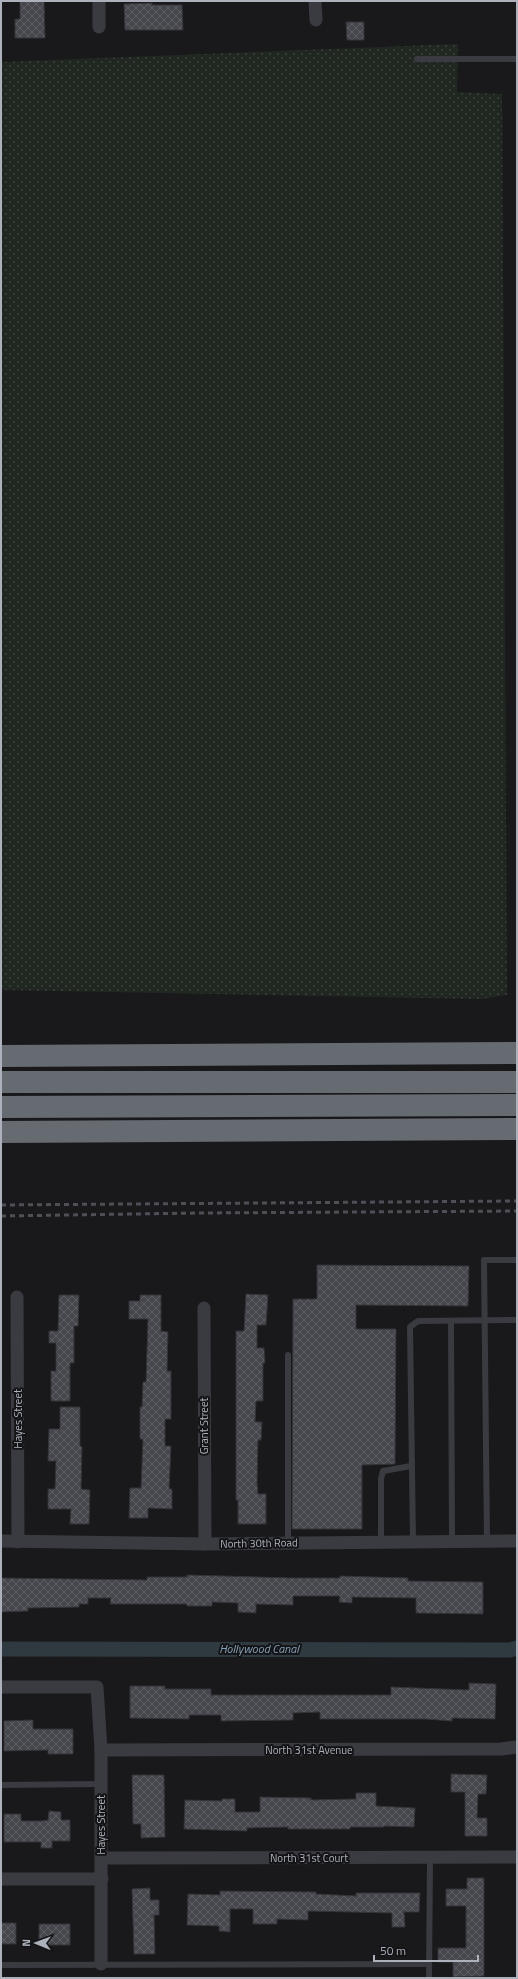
<svg xmlns="http://www.w3.org/2000/svg" width="518" height="1979" viewBox="0 0 518 1979" font-family="'Titillium Web',sans-serif">
  <style>
    .grass { fill: url(#grass-dots) }
    .lines { fill: none; stroke-linecap: round; stroke-linejoin: round }
    .canal { stroke: #2f3940; stroke-width: 15 }
    .building { fill: url(#building-cross-hatch); stroke: #333338 }
    .service { stroke: #3a3b41; stroke-width: 6 }
    .minor { stroke: #3a3b41; stroke-width: 13 }
    .motorway { stroke: #666a71; stroke-width: 22 }
    .rail { stroke: #4d5056; stroke-width: 3; stroke-dasharray: 5 4; stroke-linecap: butt }
    .labels { text-anchor: middle; dominant-baseline: central; stroke-width: 4; stroke-linejoin: round; paint-order: stroke }
    .street-label { font-size: 11px; fill: #acb1bb; stroke: #141417 }
    .water-label { font-size: 12px; font-style: italic; fill: #84a0b5; stroke: #141417 }
  </style>
  <defs>
    <pattern id="grass-dots" width="8" height="8" patternUnits="userSpaceOnUse"><rect width="8" height="8" fill="#1f2720"/><path d="M2 2h.1M6 6h.1" fill="none" stroke="#3d443e" stroke-width="1.8" stroke-linecap="round"/></pattern>
    <pattern id="building-cross-hatch" width="8" height="8" patternUnits="userSpaceOnUse"><rect width="8" height="8" fill="#46474c"/><path d="M0 0l8 8M0 8l8-8" fill="none" stroke="#5e5f64"/></pattern>
  </defs>
  <rect width="100%" height="100%" fill="#19191c"/>
  <!-- grass -->
  <polygon class="grass" points="458,44 457,92 502,94 507,995 481,999 1,990 1,62"/>
  <g class="lines">
    <!-- canal -->
    <polyline class="canal" points="1,1649 510,1650 517,1648"/>
  </g>
  <!-- building -->
  <g class="building">
    <polygon points="20,1 44,1 45,38 15,38 15,19 20,19"/>
    <polygon points="152,3 152,5 182,5 183,30 125,30 124,4"/>
    <polygon points="346,22 364,22 364,40 347,40"/>
    <polygon points="317,1265 469,1266 468,1306 356,1305 356,1329 396,1329 395,1464 362,1465 362,1529 292,1529 293,1299 317,1299"/>
    <polygon points="246,1294 268,1295 266,1325 257,1325 257,1348 264,1348 265,1363 263,1363 263,1401 256,1401 255,1422 262,1422 261,1440 258,1440 257,1483 258,1494 266,1494 266,1524 238,1524 238,1500 236,1500 236,1331 244,1331"/>
    <polygon points="59,1295 79,1295 78,1326 74,1326 74,1363 70,1363 70,1401 51,1401 51,1371 56,1371 56,1343 49,1343 49,1331 58,1331"/>
    <polygon points="140,1295 161,1295 161,1331 168,1332 167,1371 171,1371 171,1419 165,1419 165,1446 171,1446 169,1489 172,1489 172,1509 148,1508 148,1518 129,1518 130,1488 141,1488 143,1439 140,1439 140,1407 142,1407 143,1382 146,1382 148,1319 129,1319 129,1301 140,1301"/>
    <polygon points="60,1407 80,1407 80,1446 82,1447 81,1489 90,1490 89,1524 70,1524 71,1509 48,1509 48,1489 55,1489 56,1461 48,1461 49,1429 60,1429"/>
    <polygon points="187,1575 293,1578 340,1578 340,1576 408,1578 408,1581 483,1582 483,1614 416,1613 416,1598 352,1597 352,1603 339,1602 340,1596 293,1596 293,1605 256,1604 256,1613 238,1612 238,1603 212,1602 212,1606 187,1606 187,1604 110,1604 111,1598 88,1598 88,1604 79,1604 79,1607 28,1608 28,1611 1,1612 1,1578 147,1580 147,1577 187,1577"/>
    <polygon points="469,1683 496,1684 495,1719 452,1718 452,1721 426,1719 320,1719 320,1712 293,1713 293,1720 221,1721 221,1715 189,1715 189,1719 130,1718 130,1686 165,1686 165,1689 211,1689 211,1695 391,1695 391,1687 469,1690"/>
    <polygon points="33,1720 33,1729 73,1729 73,1754 48,1754 48,1750 4,1751 4,1721"/>
    <polygon points="451,1774 487,1775 486,1794 478,1794 477,1818 487,1818 487,1836 465,1836 465,1792 451,1792"/>
    <polygon points="132,1775 164,1775 165,1837 141,1838 141,1824 133,1824"/>
    <polygon points="356,1793 376,1793 376,1806 415,1808 414,1827 384,1826 384,1827 350,1827 350,1829 288,1829 288,1827 247,1828 247,1831 184,1829 185,1800 222,1801 222,1799 235,1799 235,1812 260,1812 260,1797 311,1798 311,1800 356,1799"/>
    <polygon points="49,1811 61,1812 61,1820 70,1820 70,1841 52,1841 52,1848 41,1848 41,1842 4,1842 4,1814 21,1814 21,1821 42,1821 48,1820"/>
    <polygon points="467,1878 484,1878 484,1976 453,1977 453,1962 438,1962 438,1948 466,1948 466,1906 446,1906 446,1889 467,1889"/>
    <polygon points="150,1888 150,1900 159,1900 159,1915 154,1915 155,1954 134,1954 132,1889"/>
    <polygon points="220,1891 316,1892 316,1894 356,1896 356,1893 420,1893 419,1912 404,1912 405,1927 392,1927 392,1913 308,1911 308,1920 277,1919 277,1924 253,1924 253,1909 230,1909 230,1932 219,1931 219,1926 187,1925 188,1894 220,1895"/>
    <rect x="1" y="1923" width="15" height="21"/>
    <rect x="39" y="1924" width="31" height="21"/>
  </g>
  <g class="lines">
    <!-- service -->
    <g class="service">
      <polyline points="417,59 517,59"/>
      <polyline points="451,1321 452,1541"/>
      <polyline points="487,1541 484,1260 517,1260"/>
      <polyline points="381,1542 381,1479 383,1471 411,1466"/>
      <polyline points="413,1542 410,1327 418,1321 517,1320"/>
      <polyline points="288,1543 288,1355"/>
      <polyline points="1,1785 101,1784"/>
      <polyline points="1,1965 429,1964"/>
      <polyline points="429,1978 430,1858"/>
    </g>
    <!-- minor -->
    <g class="minor">
      <polyline points="99,1 99,27"/>
      <polyline points="315,1 316,20"/>
      <polyline points="17,1297 18,1542"/>
      <polyline points="204,1308 205,1544"/>
      <polyline points="1,1541 205,1544 517,1541"/>
      <polyline points="1,1687 97,1687 101,1750 101,1964"/>
      <polyline points="101,1750 501,1749 517,1747"/>
      <polyline points="102,1858 517,1857"/>
      <polyline points="1,1879 102,1879"/>
    </g>
    <!-- motorway -->
    <g class="motorway">
      <polyline points="1,1056 517,1053"/>
      <polyline points="1,1082 517,1082"/>
      <polyline points="1,1107 517,1105"/>
      <polyline points="1,1132 517,1129"/>
    </g>
    <!-- rail -->
    <g class="rail">
      <polyline points="1,1205 517,1201"/>
      <polyline points="1,1216 199,1213 517,1211"/>
    </g>
  </g>
  <g class="labels">
    <!-- street labels -->
    <g class="street-label">
      <text transform="translate(18 1419) rotate(-90)">Hayes Street</text>
      <text transform="translate(204 1426) rotate(-90)">Grant Street</text>
      <text transform="translate(259 1543) rotate(-1)">North 30th Road</text>
      <text x="309" y="1750">North 31st Avenue</text>
      <text transform="translate(101 1825) rotate(-90)">Hayes Street</text>
      <text x="309" y="1858">North 31st Court</text>
    </g>
    <!-- water labels -->
    <g class="water-label">
      <text x="259" y="1648">Hollywood Canal</text>
    </g>
  </g>
  <!-- border -->
  <rect width="518" height="1979" fill="none" stroke="#acb1bb" stroke-width="4"/>
  <!-- north arrow -->
  <g transform="translate(36 1943) rotate(271)" stroke="#141417" stroke-width="3" paint-order="stroke">
  <path d="M0-3L7 15L0 10L-7 15Z" fill="#acb1bb"/>
  <text y="-6" font-size="11" font-weight="bold" text-anchor="middle" fill="#acb1bb">N</text>
  </g>
  <!-- scale -->
  <path d="M374 1955v6h104v-6" fill="none" stroke="#acb1bb" stroke-width="2"/>
  <text x="380" y="1955" font-size="12" fill="#acb1bb" stroke="#141417" stroke-width="3" paint-order="stroke">50 m</text>
</svg>
